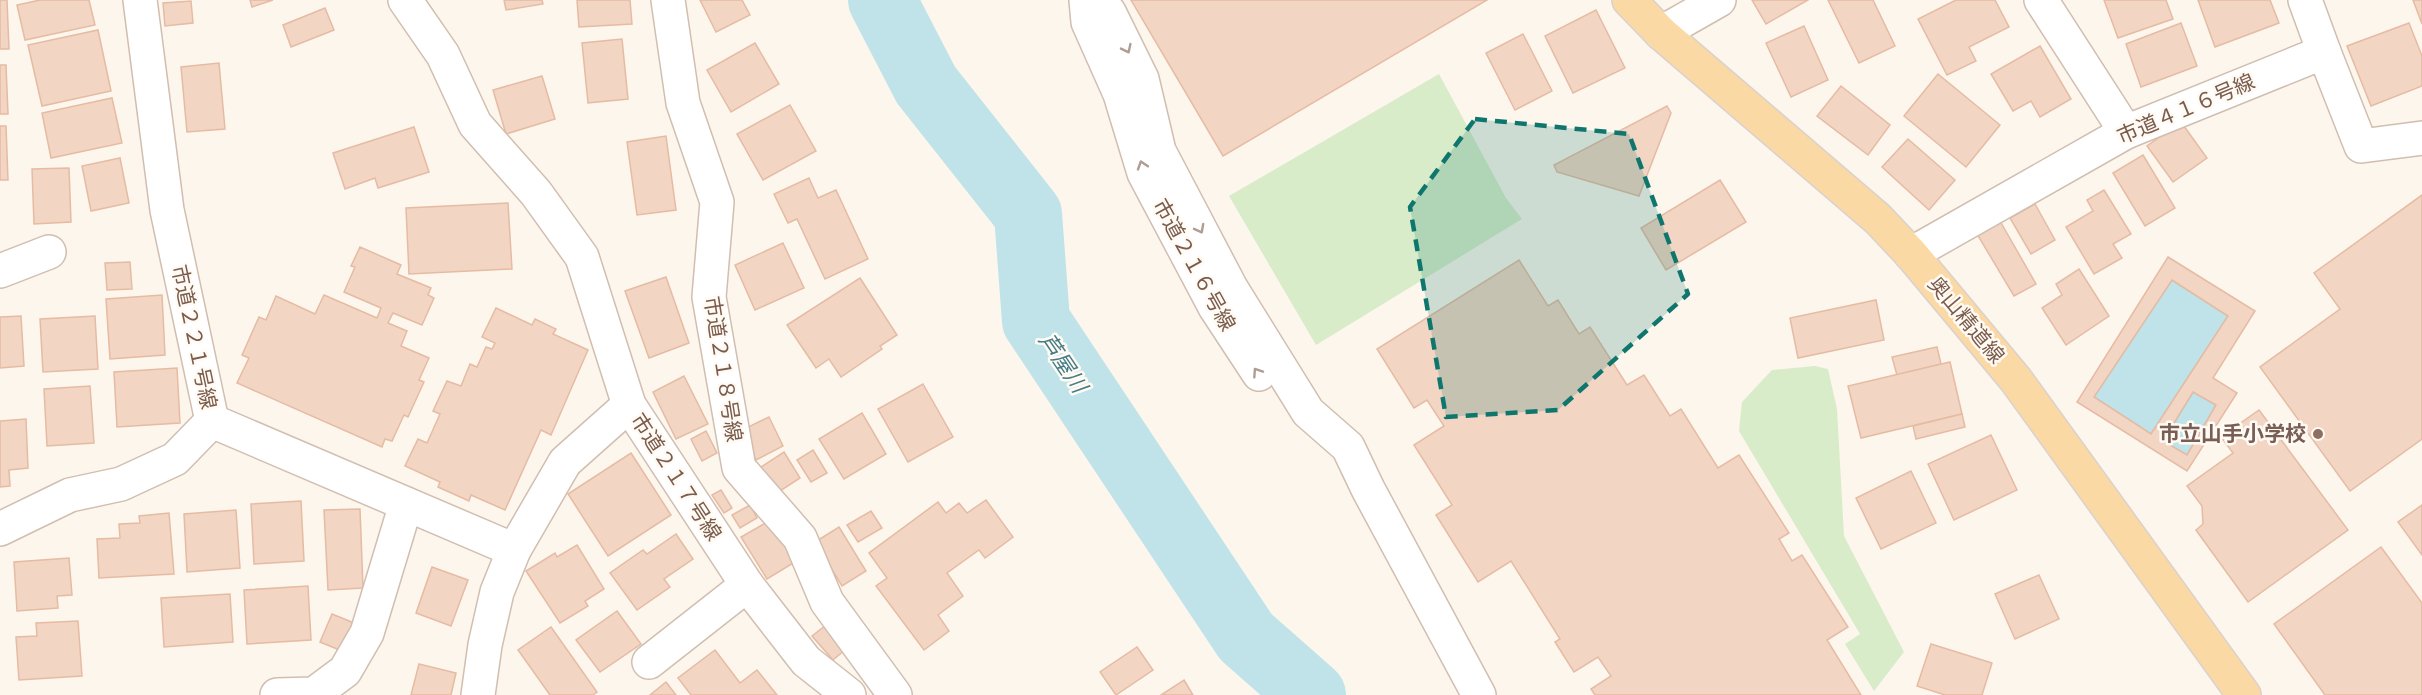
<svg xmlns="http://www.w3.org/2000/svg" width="2422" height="695" viewBox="0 0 2422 695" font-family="'DM Sans','Noto Sans JP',sans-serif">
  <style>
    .green { fill: #d8ecc9 }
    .water { fill: #bfe3e8; stroke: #a5d3da; stroke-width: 1.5 }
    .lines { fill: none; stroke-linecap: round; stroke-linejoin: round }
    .river { stroke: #bfe3e8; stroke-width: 68 }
    .building { fill: #f3d5c3; stroke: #e6bba3; stroke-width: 1.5; fill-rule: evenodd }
    .minor-casing { stroke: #d1beb0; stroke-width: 36 }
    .major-casing { stroke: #dad1cd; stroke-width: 36 }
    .minor { stroke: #fff; stroke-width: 33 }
    .major { stroke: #fbd9a5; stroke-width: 33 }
    .oneway { stroke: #af9d94 }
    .marked { fill: #0f766e; fill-opacity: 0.2; stroke: #0f766e; stroke-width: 4.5; stroke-dasharray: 12 8; stroke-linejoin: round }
    .education-dot { fill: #8d6e63; stroke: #fffaf3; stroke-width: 2 }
    .labels { text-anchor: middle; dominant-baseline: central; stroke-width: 5; stroke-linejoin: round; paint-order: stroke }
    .street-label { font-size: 21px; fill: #7a5c4d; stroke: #fffaf3 }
    .education-label { font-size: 21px; font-weight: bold; fill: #785e54; stroke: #fffaf3; text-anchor: end }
    .water-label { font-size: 22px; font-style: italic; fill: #437c86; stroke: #fffaf3 }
  </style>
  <rect width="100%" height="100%" fill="#fdf6ec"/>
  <!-- green -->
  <g class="green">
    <polygon points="1439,74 1506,198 1522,219 1316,345 1229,196"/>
    <polygon points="1815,366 1828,369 1837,409 1844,536 1904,652 1874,691 1845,644 1860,634 1739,431 1742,402 1772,370"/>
  </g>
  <!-- water -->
  <g class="water">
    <polygon points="2172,280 2228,316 2151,434 2094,397"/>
    <polygon points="2193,392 2216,405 2187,455 2163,441"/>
  </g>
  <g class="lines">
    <!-- river -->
    <polyline class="river" points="882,0 926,85 1028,214 1036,321 1246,637 1312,695"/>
  </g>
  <!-- building -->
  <g class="building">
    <polygon points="0,0 7,0 9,49 0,49"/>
    <polygon points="40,0 89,0 95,25 25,40 17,5"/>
    <polygon points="250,0 273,0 252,7"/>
    <polygon points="504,0 542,0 543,4 506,10"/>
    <polygon points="577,0 630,0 632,24 579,27"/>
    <polygon points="700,0 742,0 750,15 716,32"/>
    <polygon points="1131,0 1487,0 1223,156"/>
    <polygon points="1752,0 1808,0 1766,24"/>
    <polygon points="1828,0 1873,0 1895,46 1859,63"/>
    <polygon points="1956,0 1995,0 2009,27 1969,47 1976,61 1947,75 1918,19"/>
    <polygon points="2104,0 2166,0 2173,19 2118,38"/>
    <polygon points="2198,0 2270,0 2279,23 2215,47"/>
    <polygon points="2413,0 2422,0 2422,24"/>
    <polygon points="191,1 193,23 165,26 163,3"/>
    <polygon points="325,8 334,30 291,47 283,25"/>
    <polygon points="1596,10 1625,68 1573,93 1545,36"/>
    <polygon points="2181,23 2197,66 2141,87 2126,44"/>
    <polygon points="2409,23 2422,56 2422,86 2371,106 2347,46"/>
    <polygon points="1804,26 1828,80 1791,97 1766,43"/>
    <polygon points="98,30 111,91 42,106 28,45"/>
    <polygon points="1523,34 1552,91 1515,110 1486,53"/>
    <polygon points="622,39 628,99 588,103 582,43"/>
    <polygon points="755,43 779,84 731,112 707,70"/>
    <polygon points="2040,46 2071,99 2040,117 2031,101 2013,111 1991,74"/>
    <polygon points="219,63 225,129 187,132 181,67"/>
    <polygon points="0,65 6,65 8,114 0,114"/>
    <polygon points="1938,74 2000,125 1966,167 1904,116"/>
    <polygon points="542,76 555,119 506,134 493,90"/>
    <polygon points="1841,86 1890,125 1868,155 1817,116"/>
    <polygon points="112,98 122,143 51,158 42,113"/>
    <polygon points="790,105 816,151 763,180 737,134"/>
    <polygon points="1667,106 1671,113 1639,196 1557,172 1554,165"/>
    <polygon points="2181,122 2207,158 2173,182 2147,146"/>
    <polygon points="0,126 6,126 8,180 0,180"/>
    <polygon points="414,127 429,172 378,188 375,178 345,189 333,153"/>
    <polygon points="666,136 676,210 637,215 627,142"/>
    <polygon points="1908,139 1955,180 1929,210 1882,167"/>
    <polygon points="2143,155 2175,208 2145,226 2113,173"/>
    <polygon points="120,158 129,203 91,211 82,166"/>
    <polygon points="69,168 71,222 34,224 32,169"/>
    <polygon points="809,178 818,198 836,190 868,259 825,279 797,219 788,223 774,194"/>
    <polygon points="1720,180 1746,222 1666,270 1641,228"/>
    <polygon points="2104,190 2131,234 2113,244 2122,258 2094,274 2066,227 2093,211 2087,200"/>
    <polygon points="2422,195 2422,439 2350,491 2260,367 2340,309 2314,273"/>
    <polygon points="508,203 512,269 409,274 406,208"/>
    <polygon points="2035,204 2055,240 2031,254 2010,218"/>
    <polygon points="2000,221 2036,284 2014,296 1977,234"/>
    <polygon points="783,243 804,288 755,310 735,265"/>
    <polygon points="360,247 401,265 397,274 431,288 428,295 434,298 422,325 393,313 388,323 407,331 401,346 429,358 419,380 424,382 408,417 404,415 392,441 385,439 382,447 237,383 249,358 242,355 259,317 266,320 276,296 315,314 324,295 377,318 381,308 344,292 355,267 351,266"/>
    <path d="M2168,257L2255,311L2213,378L2237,393L2187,471L2077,402ZM2172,280L2228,316L2151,434L2094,397ZM2193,392L2216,405L2187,455L2163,441Z"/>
    <polygon points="1519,260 1548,306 1558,300 1579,334 1590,327 1627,385 1644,375 1670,416 1681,409 1718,468 1739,455 1789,533 1779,539 1792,561 1802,555 1848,627 1827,640 1861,695 1595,695 1591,689 1611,676 1598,657 1574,672 1555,642 1560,639 1511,561 1478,582 1436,515 1452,505 1414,445 1444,426 1427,400 1414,408 1377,349"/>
    <polygon points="130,262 132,289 107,290 105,263"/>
    <polygon points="2079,269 2109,316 2066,345 2042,308 2062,295 2056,284"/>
    <polygon points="666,277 689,343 649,358 625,291"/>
    <polygon points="860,278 897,335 880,346 882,349 841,377 829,359 816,368 787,325"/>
    <polygon points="162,295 165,355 110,359 106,299"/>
    <polygon points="1876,300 1884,340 1798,358 1790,318"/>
    <polygon points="496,308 532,325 535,319 556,329 553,334 588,350 551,435 541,430 505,510 471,495 469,501 438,487 440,482 405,466 418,439 427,443 440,414 433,411 447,381 461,386 470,364 477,367 486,347 492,349 495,343 482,337"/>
    <polygon points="21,316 24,366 0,368 0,317"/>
    <polygon points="95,316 98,369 43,372 40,319"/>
    <polygon points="1937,347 1941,364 1897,375 1892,357"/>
    <polygon points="1950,362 1962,414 1861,438 1848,386"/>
    <polygon points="177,368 180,423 117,427 114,372"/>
    <polygon points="684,376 708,424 676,439 653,392"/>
    <polygon points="923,384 953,437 908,462 878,409"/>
    <polygon points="90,386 94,443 47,446 44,389"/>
    <polygon points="2259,410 2348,530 2248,602 2196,530 2203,524 2202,506 2187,486 2233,453 2221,437"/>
    <polygon points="862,413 886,454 844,479 819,439"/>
    <polygon points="1962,414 1965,427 1916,439 1913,426"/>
    <polygon points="769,417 783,446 756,460 742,430"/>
    <polygon points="26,419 28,468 9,470 10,486 0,487 0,421"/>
    <polygon points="706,431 717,453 702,461 691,439"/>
    <polygon points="1991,435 2017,490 1954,520 1928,464"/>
    <polygon points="813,450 827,473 811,482 797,460"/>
    <polygon points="784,452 800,478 777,493 761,467"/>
    <polygon points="631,453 671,515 608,556 568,494"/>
    <polygon points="1911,471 1936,523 1881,549 1856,498"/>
    <polygon points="721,490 732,508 724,513 712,495"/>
    <polygon points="986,500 1013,537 985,558 979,550 947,573 963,596 938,615 949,631 924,650 876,586 887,578 869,553 938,502 946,513 959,503 967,513"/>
    <polygon points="301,501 304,561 254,564 251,504"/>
    <polygon points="750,505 757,518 740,528 732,515"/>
    <polygon points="2422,505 2422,555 2398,522"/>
    <polygon points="360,509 363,588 328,590 324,510"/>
    <polygon points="236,510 240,568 187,572 184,514"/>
    <polygon points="871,511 882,528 858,542 847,525"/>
    <polygon points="169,513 174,574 99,578 97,539 120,538 119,524 140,523 139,516"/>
    <polygon points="769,521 795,562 767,579 741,537"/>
    <polygon points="839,527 866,571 842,586 815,542"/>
    <polygon points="676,534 693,559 664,579 670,587 637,610 610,573 643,550 647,554"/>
    <polygon points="577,545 604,589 585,601 588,606 560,623 526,571 555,553 557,557"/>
    <polygon points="2381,547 2422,603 2422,695 2325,695 2274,624"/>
    <polygon points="69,558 72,595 57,596 58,608 17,611 14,562"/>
    <polygon points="432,567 468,580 451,626 416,613"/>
    <polygon points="2039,575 2059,619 2015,639 1995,594"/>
    <polygon points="308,586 311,640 247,644 244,590"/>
    <polygon points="230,594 233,642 164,647 161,598"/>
    <polygon points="617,611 641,644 600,672 576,640"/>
    <polygon points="332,614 354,623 342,651 320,642"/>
    <polygon points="78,621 82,676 19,680 16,637 37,636 36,623"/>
    <polygon points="826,625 846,649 833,660 812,636"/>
    <polygon points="551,627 597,692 593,695 550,695 518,650"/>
    <polygon points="1931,644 1992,663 1982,695 1945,695 1917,686"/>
    <polygon points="1137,647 1153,670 1116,695 1100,672"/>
    <polygon points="715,650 740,683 757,670 777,695 691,695 678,678"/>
    <polygon points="419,664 456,673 451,695 411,695"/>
    <polygon points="1184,680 1193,695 1161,695"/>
    <polygon points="666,682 676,695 650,695"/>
  </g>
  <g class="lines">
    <!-- minor casing -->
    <g class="minor-casing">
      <g id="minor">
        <polyline points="140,0 167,210 212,421 514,550"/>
        <polyline points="405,0 443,55 475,124 536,193 582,257 629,405"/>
        <polyline points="668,0 683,103 717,202 709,297 739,468 800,538 827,602 895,695"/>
        <polyline points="1086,0 1088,22 1120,94 1144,173 1215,307 1259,374"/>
        <polyline points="1096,0 1109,12 1142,79 1159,151 1231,288 1308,412 1348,447 1368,489 1479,695"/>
        <polyline points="2041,0 2126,132"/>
        <polyline points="2305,0 2324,52"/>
        <polyline points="1661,33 1719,0"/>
        <polyline points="1911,254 2126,132 2324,52 2361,146 2422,138"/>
        <polyline points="0,271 49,252"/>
        <polyline points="0,529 70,495 121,484 175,459 212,421"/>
        <polyline points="649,662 747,585"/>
        <polyline points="277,695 314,694 345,671 367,633 406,504"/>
        <polyline points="478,695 485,645 497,592 514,550 565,462 629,405 747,585 806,661 849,695"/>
      </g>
    </g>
    <!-- major casing -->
    <g class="major-casing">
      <polyline id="major" points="1629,0 1661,33 1878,219 1911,254 2016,380 2244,695"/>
    </g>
    <!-- minor -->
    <use href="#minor" class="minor"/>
    <!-- major -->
    <use href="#major" class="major"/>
  </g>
  <!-- one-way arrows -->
  <defs><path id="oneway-chevron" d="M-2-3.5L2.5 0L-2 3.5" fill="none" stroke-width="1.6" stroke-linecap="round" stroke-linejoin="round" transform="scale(1.5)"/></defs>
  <g class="oneway">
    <use href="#oneway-chevron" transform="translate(1127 49) rotate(64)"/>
    <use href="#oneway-chevron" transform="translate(1142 165) rotate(-108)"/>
    <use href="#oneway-chevron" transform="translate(1200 229) rotate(62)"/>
    <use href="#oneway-chevron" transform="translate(1257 372) rotate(-124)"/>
  </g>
  <!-- marked area -->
  <path class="marked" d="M1475,119L1629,134L1688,294L1558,410L1446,417L1410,207Z"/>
  <!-- markers -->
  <circle class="education-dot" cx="2318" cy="434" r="6"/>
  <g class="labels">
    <!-- street labels -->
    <g class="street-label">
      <text transform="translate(2186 109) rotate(-23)">市道４１６号線</text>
      <text transform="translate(1194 265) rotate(61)">市道２１６号線</text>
      <text transform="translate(1966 320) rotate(50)">奥山精道線</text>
      <text transform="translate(194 337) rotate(78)">市道２２１号線</text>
      <text transform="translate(723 369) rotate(81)">市道２１８号線</text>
      <text transform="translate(676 477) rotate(57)">市道２１７号線</text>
    </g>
    <!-- education labels -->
    <g class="education-label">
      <text x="2306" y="434">市立山手小学校</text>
    </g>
    <!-- water labels -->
    <g class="water-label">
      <text transform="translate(1063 363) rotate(56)">芦屋川</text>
    </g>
  </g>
</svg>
